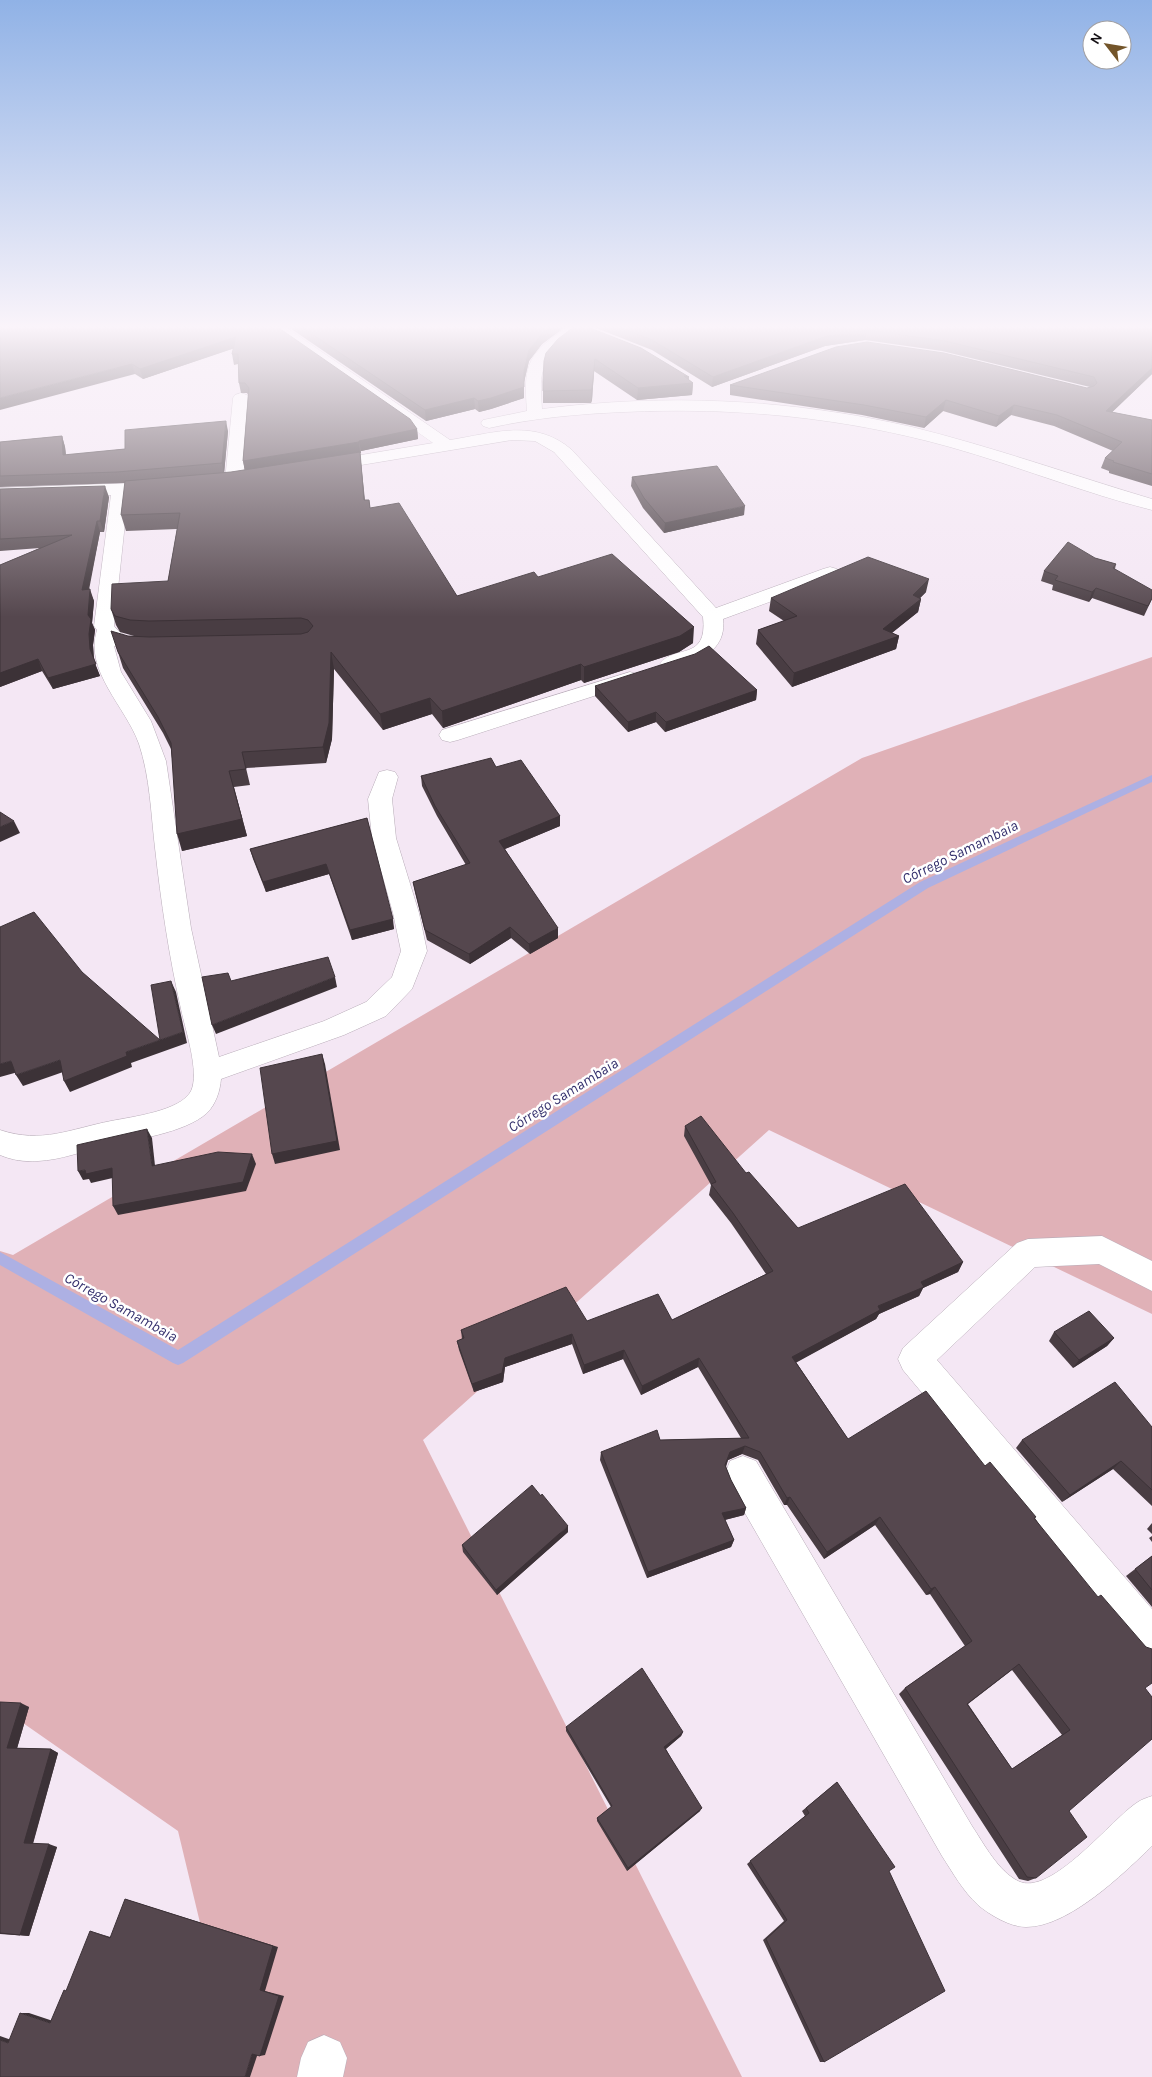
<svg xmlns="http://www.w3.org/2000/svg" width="1152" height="2077" viewBox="0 0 1152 2077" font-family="Karla,sans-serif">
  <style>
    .green { fill: #e0b1b7 }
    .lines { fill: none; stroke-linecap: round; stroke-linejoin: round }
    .stream { fill: #adb0e3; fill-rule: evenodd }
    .minor-casing { stroke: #b8acb8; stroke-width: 1 }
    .minor { fill: #fff; fill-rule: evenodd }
    .wall { fill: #493d43; fill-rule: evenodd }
    .shaded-wall { fill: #3c3237 }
    .building { fill: #55474e; stroke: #3c3237; fill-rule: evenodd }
    .labels { text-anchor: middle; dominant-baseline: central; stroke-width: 5; stroke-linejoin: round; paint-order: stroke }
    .water-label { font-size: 15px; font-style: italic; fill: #332f6c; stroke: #fff }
  </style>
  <rect width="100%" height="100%" fill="#f4e7f4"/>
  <!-- green -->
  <polygon class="green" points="1152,657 1152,1314 769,1130 423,1440 742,2077 237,2077 178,1831 0,1707 0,1251 13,1255 862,758"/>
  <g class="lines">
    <!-- stream -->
    <polygon class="stream" points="1152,775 1152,782 928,888 183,1363 178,1365 173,1363 0,1265 0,1252 178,1350 920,882"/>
    <!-- minor casing -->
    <g class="minor-casing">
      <g id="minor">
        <path d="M267,326H284L450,440C494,433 535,418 572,450L716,608L823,569L830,567L837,569L839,573L837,577L723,619C726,643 710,656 689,664C680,668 672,671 663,668L660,664C674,644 708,662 703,617L554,452L535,441L512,440L325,471L319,470L317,466L319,462L433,443Z"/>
        <path d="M569,326H582L583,328C579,334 571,338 565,342C538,362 540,378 542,409C665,393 792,399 912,427C993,447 1072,475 1152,499V510C1084,493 1018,466 950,447C843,417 734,407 624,412C578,414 534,418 489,428L483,426L481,423L483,420L527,411C523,362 529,353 569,326Z"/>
        <polygon points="241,393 247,395 249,398 243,481 240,485 234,486 228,485 225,481 233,398 235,395"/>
        <path d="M161,482L167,483L170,487L167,491L128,495L114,626C119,633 126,635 131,642L128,646L121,648L114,646L121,672L151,721L166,761L191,928L219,1057L324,1021L366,1002L392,977L401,951L393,913L372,838L368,799L379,772L387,770L395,772L398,777L392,799L396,838L419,913L427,951L412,989L386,1016L344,1035L221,1079C220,1091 216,1104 207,1113C185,1133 133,1140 105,1146C83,1151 61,1160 38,1161C24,1162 12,1160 0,1155V1130C42,1144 70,1129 111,1121C131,1117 181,1111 191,1091C200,1072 185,1029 181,1009C169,956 161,902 155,848C151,814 150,777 139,744C126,707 84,671 97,630L94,626L111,495L0,498V488Z"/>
        <polygon points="630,672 637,674 640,678 637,682 458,740 450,742 442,740 439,735 442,730"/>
        <polygon points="1102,1236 1152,1261 1152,1291 1099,1264 1035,1267 937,1360 1152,1609 1152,1657 1138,1652 903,1370 898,1359 903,1348 1017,1243 1028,1239"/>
        <path d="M743,1456L756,1461L972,1826C984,1844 998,1871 1018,1881C1051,1898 1113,1817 1138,1802C1142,1799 1147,1798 1152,1796V1846C1123,1874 1069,1927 1026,1927C1010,1927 990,1915 978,1905C963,1891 953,1873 942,1856L730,1487L725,1474L730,1461Z"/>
        <polygon points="324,2035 340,2042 347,2058 343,2077 297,2077 301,2058 308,2042"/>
      </g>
    </g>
    <!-- minor -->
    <use href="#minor" class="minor"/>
  </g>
  <!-- wall -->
  <g class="wall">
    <polygon points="0,326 276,326 417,429 418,439 361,451 361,453 360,453 365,500 369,500 370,508 457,596 538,577 693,643 679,652 584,683 581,680 443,728 432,714 383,730 334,669 332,739 326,763 246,768 250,785 234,787 247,836 182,851 171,749 163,733 123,668 118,652 128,636 134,636 120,632 116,625 111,609 168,581 177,529 126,531 121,515 125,483 0,487 0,442 62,436 65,447 66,455 125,449 228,431 224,473 245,470 243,461 248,395 247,393 241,393 239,383 238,364 234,365 232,354 234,348 143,379 135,374"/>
    <polygon points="287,326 565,326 565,327 542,344 529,361 524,382 524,398 491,409 479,412 475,409 426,421"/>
    <polygon points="575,326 689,377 689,380 693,383 692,395 637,400 594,371 592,400 591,403 543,403 543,382"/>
    <polygon points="591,326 1152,326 1152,374 1112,412 1152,420 1152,486 1109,473 1109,471 1101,468 1105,458 1113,451 1054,426 1011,415 996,427 943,411 924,428 862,415 730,395 730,385 1087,388 1090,387 942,351 865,340 825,346 712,387 652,350"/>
    <polygon points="632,477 744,515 664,533 643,508 631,486"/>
    <polygon points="0,489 109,497 104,532 100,532 89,590 94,601 92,623 95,630 93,645 94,661 100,676 53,689 42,671 0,687 0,565 40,548 0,551"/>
    <polygon points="1095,558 1116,564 1115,569 1152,599 1144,616 1092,598 1089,602 1052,590 1053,585 1041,581 1044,571"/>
    <polygon points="926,592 920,598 921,599 918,612 892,633 899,636 896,649 792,687 756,644 758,630 784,621 769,611 771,598"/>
    <polygon points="595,686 757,690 756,700 665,732 656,722 628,732 595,696"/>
    <polygon points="496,767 560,816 560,826 505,849 558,938 530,954 511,938 470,964 427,940 415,892 413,882 466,865 437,816 422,786 421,776"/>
    <polygon points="367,818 394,929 352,940 329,874 266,892 253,859 250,849"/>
    <path d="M685,1126L746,1173L798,1228L963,1262L958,1272L923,1288L919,1296L879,1314L876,1319L796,1362L848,1439L985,1466L1035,1518L1145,1688L1069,1811L1036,1878L1028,1881L1019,1879L899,1694L905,1688L965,1646L930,1594L926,1595L875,1525L824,1559L787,1505H784L758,1460L742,1454L728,1460L726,1467L731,1480L746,1508L744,1515L725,1520L734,1540L731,1547L647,1578L600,1460L601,1452L660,1440L741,1438L698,1367L641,1395L623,1359L583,1374L572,1344L505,1367L503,1382L474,1392L459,1350L457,1341L462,1339L461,1330L587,1321L672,1320L766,1274L731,1223L709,1195L711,1185L684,1136ZM1012,1670L1062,1735L1012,1769L968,1704Z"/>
    <polygon points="1054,1332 1114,1338 1107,1346 1073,1368 1049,1341"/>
    <polygon points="1152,1427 1152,1506 1113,1469 1062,1502 1016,1448 1022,1440"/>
    <polygon points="1152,1523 1152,1534 1147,1529"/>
    <polygon points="568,1532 497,1595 463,1552 462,1545"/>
    <polygon points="1152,1536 1152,1542 1149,1538"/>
    <polygon points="1152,1556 1152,1607 1126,1576"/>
    <polygon points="0,1702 29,1707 17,1748 51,1749 58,1753 33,1844 57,1847 29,1936 0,1934"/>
    <polygon points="566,1727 683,1732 681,1736 666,1749 700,1811 627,1871 597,1821 597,1818 611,1807 566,1731"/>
    <polygon points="837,1782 889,1871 824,2062 820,2062 763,1940 784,1921 747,1864 805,1816 802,1811"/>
  </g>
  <!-- shaded-wall -->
  <g class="shaded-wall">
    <polygon points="553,326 565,326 565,327 542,344 529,361 524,382 524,398 491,409 479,412 478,401 524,371 529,350 542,334"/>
    <polygon points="867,330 865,340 825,346 712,387 713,377 827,336"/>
    <polygon points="236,337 238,347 143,379 140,369"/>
    <polygon points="595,359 592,400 591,403 591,390"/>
    <polygon points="132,364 135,374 0,410 0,398"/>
    <polygon points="1152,368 1152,374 1103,421 1106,411"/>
    <polygon points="693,383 692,395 637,400 638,388"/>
    <polygon points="474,398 475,409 426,421 425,410"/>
    <polygon points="946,400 943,411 924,428 926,417"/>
    <polygon points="1014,405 1011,415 996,427 999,416"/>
    <polygon points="226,421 228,431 224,474 222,463"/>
    <polygon points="417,429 418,439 361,451 359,441"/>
    <polygon points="62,436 65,447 67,466 63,455"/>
    <polygon points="359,442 366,516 245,472 243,461"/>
    <polygon points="105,486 109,497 104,532 100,521"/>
    <polygon points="745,506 744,515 664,533 665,523"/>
    <polygon points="97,521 100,532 86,601 82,590"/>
    <polygon points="929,579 926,592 911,607 921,599 918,612 880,642 883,629 913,595"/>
    <polygon points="1096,588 1092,598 1089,602 1092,592"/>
    <polygon points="90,589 94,601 92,623 95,630 93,645 94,661 100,676 53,689 48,678 90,649 89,634 88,615"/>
    <polygon points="694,627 693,643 679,652 584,683 584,667"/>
    <polygon points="899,636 896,649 792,687 794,673"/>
    <polygon points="331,652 334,669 332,739 326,763 323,747"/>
    <polygon points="38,659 42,671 0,687 0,673"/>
    <polygon points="581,664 581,680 443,728 442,711"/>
    <polygon points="757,690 756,700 665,732 666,722"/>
    <polygon points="430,698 432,714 383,730 380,714"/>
    <polygon points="656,712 656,722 628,732 628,722"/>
    <polygon points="229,771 247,836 182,851 177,834"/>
    <polygon points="560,816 560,826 500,851 499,841"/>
    <polygon points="14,821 20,833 0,842 0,827"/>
    <polygon points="326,864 329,874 266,892 263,882"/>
    <polygon points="393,919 394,929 352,940 350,930"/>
    <polygon points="510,927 511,938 470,964 469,954"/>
    <polygon points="558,928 558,938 530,954 529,944"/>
    <polygon points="335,977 337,987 216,1034 212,1025"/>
    <polygon points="171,981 176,992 187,1043 131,1063 132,1067 70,1092 64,1081 126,1052 183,1032"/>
    <polygon points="322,1054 325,1064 340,1150 275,1164 272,1154"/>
    <polygon points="60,1060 66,1071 23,1086 16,1075"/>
    <polygon points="11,1061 18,1072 0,1077 0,1064"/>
    <polygon points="147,1129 152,1138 156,1175 152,1166"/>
    <polygon points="252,1154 256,1164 246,1191 118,1215 113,1206"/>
    <polygon points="112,1168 117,1177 91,1183 89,1179 83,1180 78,1171 85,1170"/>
    <polygon points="963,1262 958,1272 923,1288 919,1296 879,1314 876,1319 790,1366 792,1357 921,1282"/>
    <polygon points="572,1334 572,1344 505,1367 503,1382 474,1392 472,1384 505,1358"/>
    <polygon points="1114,1338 1107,1346 1073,1368 1079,1360"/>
    <polygon points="624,1350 623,1359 583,1374 584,1365"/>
    <polygon points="699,1358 698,1367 641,1395 642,1386"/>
    <polygon points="745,1446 742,1454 728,1460 723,1473 730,1452"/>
    <polygon points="1121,1461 1113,1469 1062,1502 1070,1495"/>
    <polygon points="790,1497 787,1505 784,1505 787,1498"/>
    <polygon points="746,1508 744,1515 720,1521 722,1513"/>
    <polygon points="880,1517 875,1525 824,1559 827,1552"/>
    <polygon points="568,1526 568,1532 497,1595 496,1590"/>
    <polygon points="734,1540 731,1547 647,1578 648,1572"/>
    <polygon points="935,1587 930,1594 926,1595 931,1589"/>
    <polygon points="21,1703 29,1707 16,1752 7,1748"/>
    <polygon points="683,1732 681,1736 663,1751 664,1747"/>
    <polygon points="51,1749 58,1753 32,1846 24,1843"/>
    <polygon points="702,1808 700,1811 627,1871 628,1868"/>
    <polygon points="49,1844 57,1847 29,1936 20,1935"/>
    <polygon points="125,1899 278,1947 265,1991 284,1996 265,2055 260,2056 260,1990"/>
    <polygon points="90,1931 97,1933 117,1939 110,1938"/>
    <polygon points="20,2013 29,2013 59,2023 50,2023"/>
    <polygon points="0,2036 17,2042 8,2043 0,2040"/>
    <polygon points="258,2053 250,2077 245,2077 252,2054"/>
  </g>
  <!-- building -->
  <g class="building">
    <polygon points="0,326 276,326 410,419 417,429 359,441 359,442 243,461 249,388 245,383 239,383 238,354 232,354 236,337 140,369 132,364 0,398"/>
    <polygon points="300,326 553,326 542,334 529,350 524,371 524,387 491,398 478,401 474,398 425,410"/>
    <polygon points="575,326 585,326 641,348 689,377 684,376 693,383 638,388 595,359 592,388 591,390 543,391 543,382 544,361 546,353 558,339"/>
    <polygon points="617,326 1152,326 1152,368 1106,411 1152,420 1152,474 1113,462 1114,461 1105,458 1122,442 1057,415 1014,405 999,416 946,400 926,417 864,405 730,385 836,347 867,342 944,353 1087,388 1094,386 1097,383 1094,377 945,341 867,330 827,336 713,377 652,340"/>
    <polygon points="226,421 222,463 117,472 0,476 0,442 62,436 63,455 125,449 125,430"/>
    <polygon points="360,452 364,500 369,500 370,508 399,503 457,596 534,572 538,577 612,554 694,627 680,636 584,667 581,664 442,711 430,698 380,714 331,652 329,723 323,747 242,752 246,769 229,771 242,819 177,834 171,743 158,717 118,652 111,631 128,636 149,637 301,634 308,632 313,626 308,620 301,618 149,621 130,620 115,616 111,609 112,584 168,581 180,513 121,515 125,481 231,472"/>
    <polygon points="717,466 745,506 665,523 644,498 632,477"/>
    <polygon points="105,486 100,521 97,521 82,590 90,589 88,615 91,619 89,634 90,649 96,664 48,678 38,659 0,673 0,565 72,535 0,539 0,489"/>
    <polygon points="1068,542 1095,558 1116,564 1113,568 1152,590 1152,598 1148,606 1096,588 1092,592 1055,580 1058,576 1044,571"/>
    <polygon points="868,557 929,579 913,595 921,599 883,629 899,636 794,673 758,630 797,616 771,598"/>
    <polygon points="709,646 757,690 666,722 656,712 628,722 595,686 695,654"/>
    <polygon points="491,758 496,767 521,760 560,816 499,841 558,928 529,944 510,927 469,954 425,930 413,882 470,863 435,806 421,776"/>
    <polygon points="0,812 14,821 0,827"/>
    <polygon points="367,818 393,919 350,930 326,864 263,882 250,849"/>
    <polygon points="34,912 82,972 160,1040 151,985 171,981 183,1032 126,1052 127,1056 64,1081 60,1060 16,1075 11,1061 0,1064 0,927"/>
    <polygon points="328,957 335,977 212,1025 202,977 228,973 231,981"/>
    <polygon points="322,1054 337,1141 272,1154 260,1068"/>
    <path d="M701,1116L746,1173L749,1172L798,1228L905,1184L963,1262L921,1282L924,1287L878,1306L880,1310L792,1357L848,1439L926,1391L985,1466L990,1462L1036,1517L1034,1518L1098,1597L1101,1595L1146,1647L1152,1649V1683L1145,1688L1152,1697V1739L1069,1811L1087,1837L1036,1878L1027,1877L905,1688L972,1641L935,1587L931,1589L880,1517L827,1552L790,1497L787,1498L760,1452L745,1446L730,1452L725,1465L731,1480L746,1508L722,1513L734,1540L648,1572L601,1452L657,1430L660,1440L749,1438L699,1358L642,1386L624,1350L584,1365L572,1334L505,1358L502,1373L472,1384L457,1341L464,1338L461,1330L566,1287L587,1321L658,1294L672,1320L773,1271L733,1213L711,1184L716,1182L685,1126ZM1019,1664L1070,1730L1012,1769L967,1704Z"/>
    <polygon points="147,1129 152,1166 218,1152 252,1154 243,1182 113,1206 112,1168 86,1174 85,1170 78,1171 77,1145"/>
    <polygon points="1089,1311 1114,1338 1079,1360 1054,1332"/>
    <polygon points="1115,1382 1152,1427 1152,1490 1121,1461 1070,1495 1022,1440"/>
    <polygon points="532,1485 541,1496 542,1494 568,1526 496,1590 462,1545"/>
    <polygon points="1152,1556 1152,1590 1135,1569"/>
    <polygon points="642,1668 683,1732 664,1747 702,1808 628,1868 597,1818 612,1806 566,1727"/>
    <polygon points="0,1702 21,1703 7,1748 51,1749 24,1843 49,1844 20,1935 0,1933"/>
    <polygon points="837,1782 895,1867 889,1871 945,1991 824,2062 766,1939 787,1920 750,1861 809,1813 806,1808"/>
    <polygon points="125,1899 273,1946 260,1990 279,1996 260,2056 252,2054 245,2077 0,2077 0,2040 8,2043 20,2013 50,2023 64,1990 66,1991 90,1931 110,1938"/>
  </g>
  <!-- sky -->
  <linearGradient id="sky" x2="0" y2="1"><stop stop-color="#90b2e6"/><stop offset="0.53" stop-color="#faf4fa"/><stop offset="1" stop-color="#faf4fa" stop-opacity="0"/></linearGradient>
  <rect width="1152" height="617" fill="url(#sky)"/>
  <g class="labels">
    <!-- water labels -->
    <g class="water-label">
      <text transform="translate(960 852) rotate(-26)">Córrego Samambaia</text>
      <text transform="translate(563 1095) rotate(-32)">Córrego Samambaia</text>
      <text transform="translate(121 1307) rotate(29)">Córrego Samambaia</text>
    </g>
  </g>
  <!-- north arrow -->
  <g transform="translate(1107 45) rotate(301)"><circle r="24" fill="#ffffff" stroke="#a19fa1"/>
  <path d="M0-4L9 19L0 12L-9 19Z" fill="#73552a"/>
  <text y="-8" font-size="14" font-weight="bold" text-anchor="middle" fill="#141014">N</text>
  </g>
</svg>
